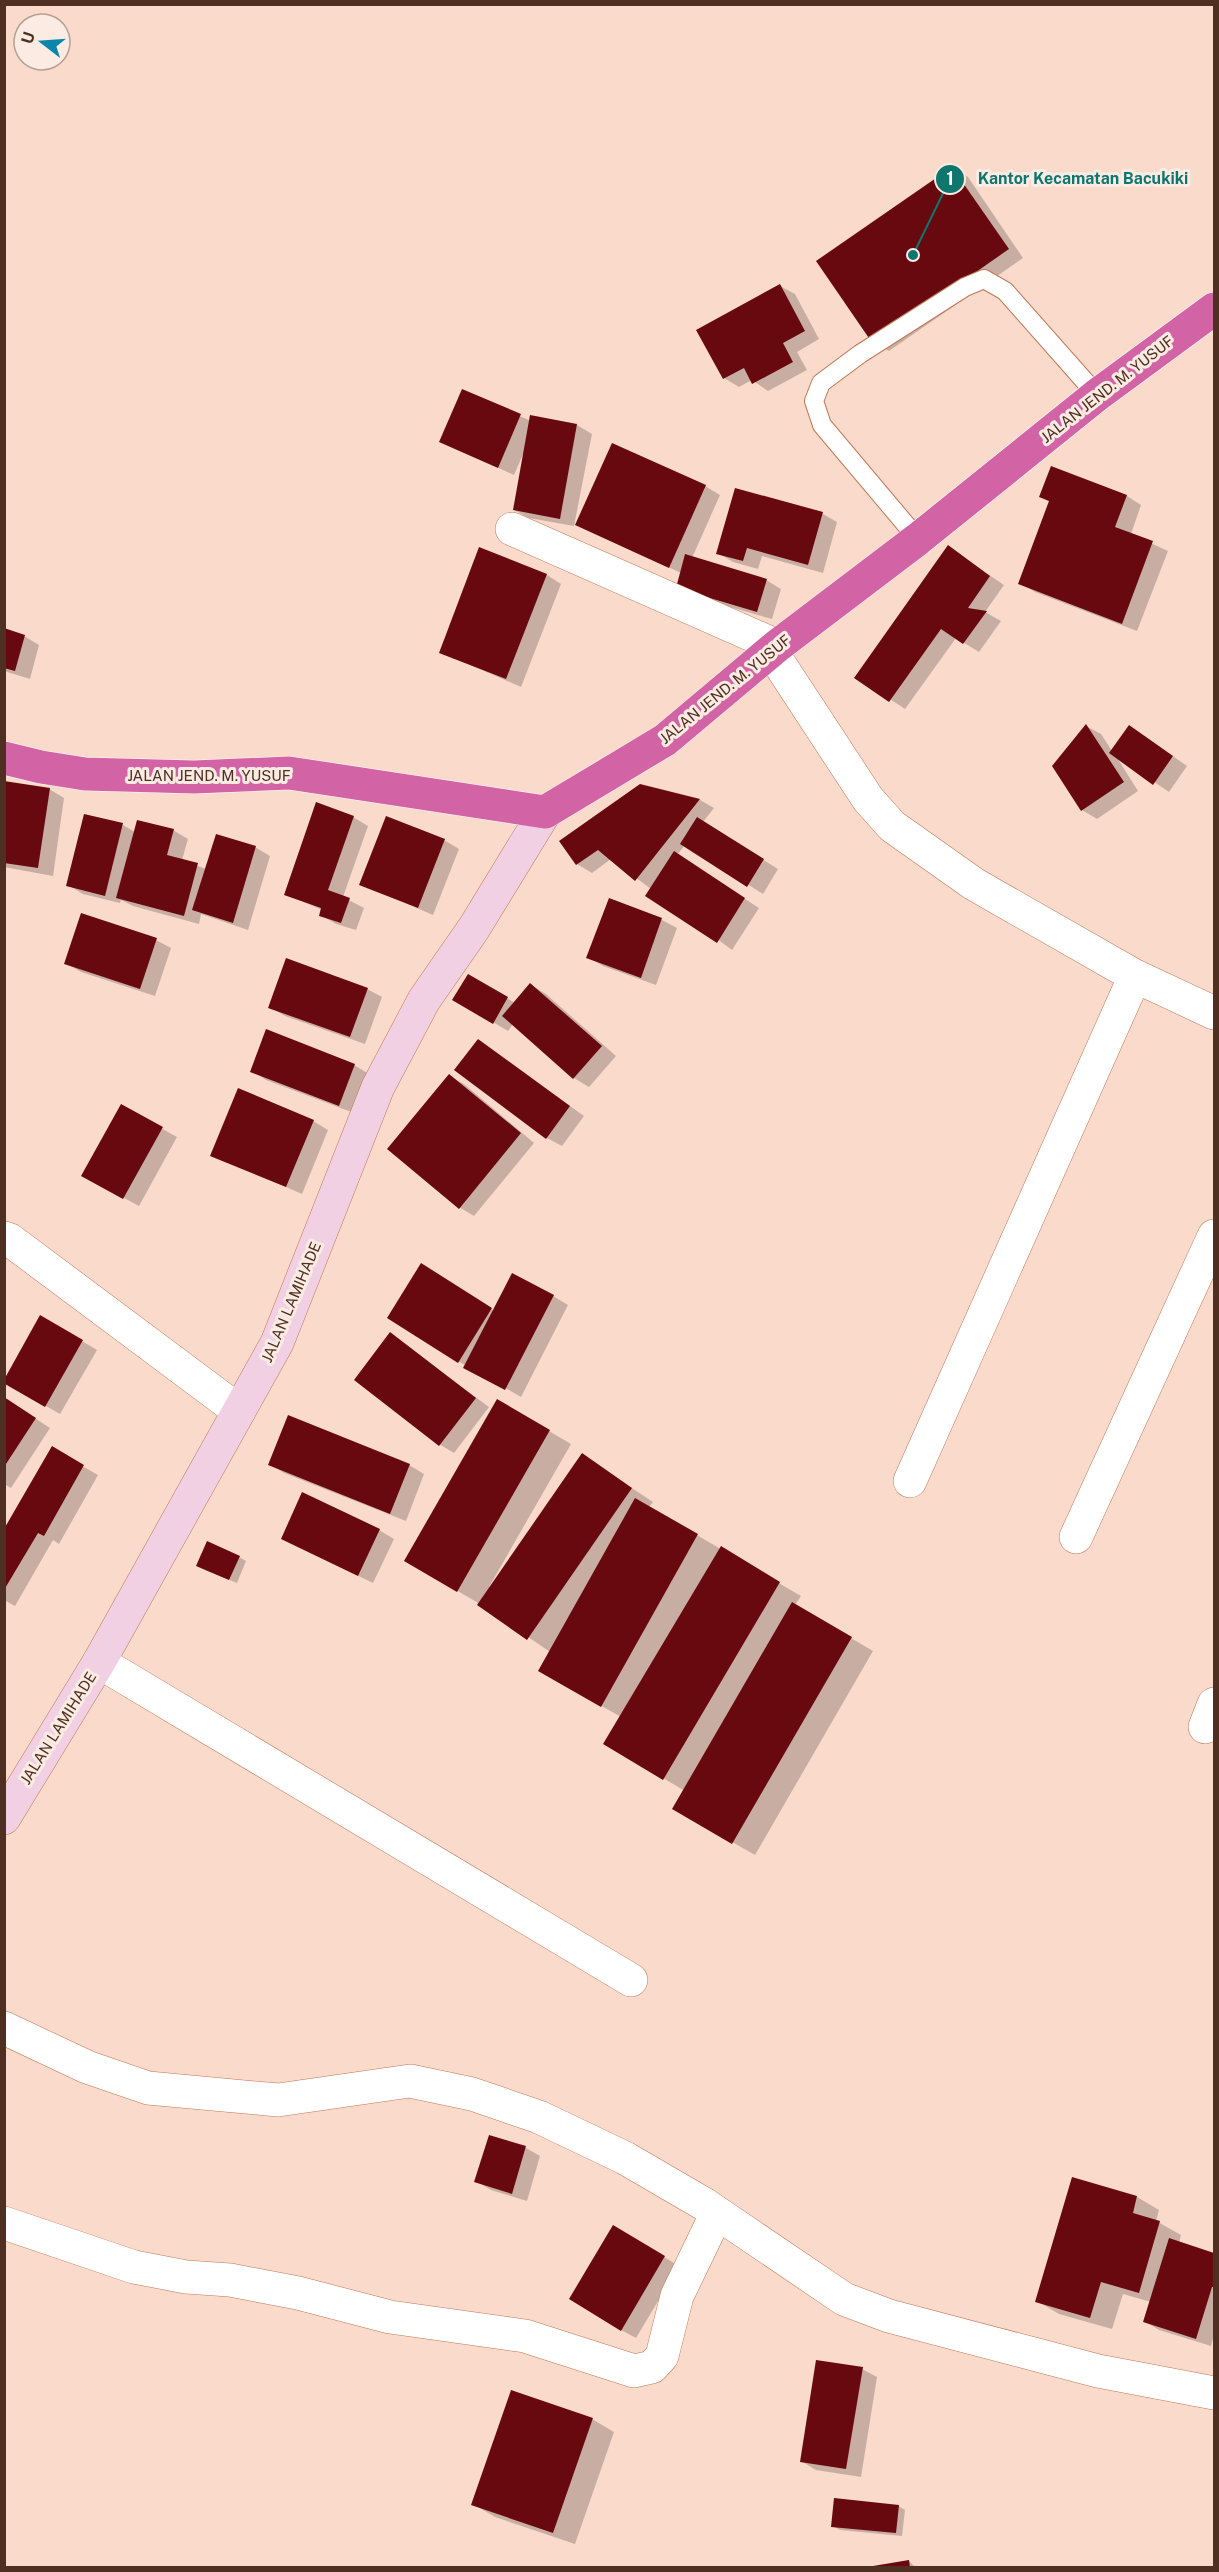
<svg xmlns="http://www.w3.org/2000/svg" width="1219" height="2572" viewBox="0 0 1219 2572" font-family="'Public Sans',sans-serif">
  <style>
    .shadow { fill: #0003 }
    .building { fill: #68090f }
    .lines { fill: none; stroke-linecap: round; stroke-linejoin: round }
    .lane-casing { stroke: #c07755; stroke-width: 20 }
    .street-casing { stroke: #c07755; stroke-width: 34 }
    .secondary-casing { stroke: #c07755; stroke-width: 34 }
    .highway-casing { stroke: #fff; stroke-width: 34 }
    .lane { stroke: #fff; stroke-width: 18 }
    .street { stroke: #fff; stroke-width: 33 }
    .secondary { stroke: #f2d0e4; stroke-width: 33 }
    .highway { stroke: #d264a6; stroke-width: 33 }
    .labels { text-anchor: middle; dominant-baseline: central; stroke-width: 6; stroke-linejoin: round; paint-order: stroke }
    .street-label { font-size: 15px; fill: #4e2f21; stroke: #fbebe3 }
    .leader { fill: none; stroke: #0f766e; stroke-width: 2 }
    .callout-dot { fill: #0f766e; stroke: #fbebe3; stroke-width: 2 }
    .mark-label { font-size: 18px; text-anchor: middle; font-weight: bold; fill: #fff }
    .callout-label { font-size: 16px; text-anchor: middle; font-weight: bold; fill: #0f766e; stroke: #fbebe3; stroke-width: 6; stroke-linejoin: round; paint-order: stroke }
  </style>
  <rect width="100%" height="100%" fill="#fadacb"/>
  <!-- shadow -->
  <g class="shadow">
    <polygon points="953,168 968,177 1023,258 889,351 874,342"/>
    <polygon points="780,286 795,294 819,339 797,352 807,370 768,391 752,380 739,387 724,378"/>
    <polygon points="462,391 531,421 577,425 592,434 574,526 529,518 514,510 524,452 514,475 441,441"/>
    <polygon points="1052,468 1127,496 1141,505 1131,534 1168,551 1137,631 1035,592 1020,583 1050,502 1041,497"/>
    <polygon points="705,486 720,495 692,558 766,580 781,589 772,619 692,596 681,573 577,524"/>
    <polygon points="736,489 823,514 837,522 823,573 762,556 758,569 733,562 718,553"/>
    <polygon points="948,547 1004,585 985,612 1001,621 979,652 956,638 905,709 857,677"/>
    <polygon points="547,575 561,584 521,687 441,652"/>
    <polygon points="4,630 24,636 39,645 30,679 4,671"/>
    <polygon points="1086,726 1101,734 1112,751 1144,736 1187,766 1169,792 1116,756 1138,791 1097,819 1082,810"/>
    <polygon points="641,785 700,800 714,808 703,822 778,869 763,894 685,845 677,855 759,908 732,950 611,859 592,873 577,864"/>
    <polygon points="4,787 49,789 64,798 53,876 4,867"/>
    <polygon points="86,816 123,825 135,832 173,830 188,839 182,860 206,869 255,847 270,856 248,930 201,914 199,924 133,906 121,900 120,903 83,894 68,885"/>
    <polygon points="353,817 368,826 343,897 364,908 356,930 336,924 321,915 322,910 286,894"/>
    <polygon points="444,840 459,849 433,915 361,884"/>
    <polygon points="610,900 662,920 677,928 656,985 603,966 588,957"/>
    <polygon points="156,940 171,948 155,996 81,972 66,963"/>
    <polygon points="469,976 515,1003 531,985 546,994 616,1056 589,1087 574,1078 513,1024 508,1031 454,999"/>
    <polygon points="367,989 382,997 365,1044 285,1016 270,1007"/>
    <polygon points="479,1041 584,1116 562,1146 547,1138"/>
    <polygon points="354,1065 369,1074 354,1113 266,1080 252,1071"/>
    <polygon points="449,1076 464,1084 534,1143 474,1216 459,1207"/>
    <polygon points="121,1106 177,1137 139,1206 98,1184"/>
    <polygon points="313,1121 328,1130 302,1194 212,1155"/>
    <polygon points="436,1273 494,1311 553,1296 568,1305 521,1397 458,1361"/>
    <polygon points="41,1317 97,1350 60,1414 4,1382"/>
    <polygon points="390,1334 489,1407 454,1453 439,1444"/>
    <polygon points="4,1398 50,1428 11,1488 4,1484"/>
    <polygon points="498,1401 571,1444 489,1587 491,1588 582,1455 653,1502 649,1507 801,1596 795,1605 873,1651 755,1855 674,1809 685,1791 605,1744 621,1717 540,1671 550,1652 480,1604 406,1561"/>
    <polygon points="52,1449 98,1475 59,1544 53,1540 15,1606 4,1600 4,1532"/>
    <polygon points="269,1464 409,1465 424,1474 406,1521 284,1473"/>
    <polygon points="379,1530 394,1539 373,1583 283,1539"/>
    <polygon points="239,1557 246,1561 237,1583 205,1570"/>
    <polygon points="526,2148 540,2156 527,2201 491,2190 476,2181"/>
    <polygon points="1137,2197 1159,2210 1156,2221 1181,2235 1179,2243 1214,2254 1214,2334 1211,2346 1159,2330 1144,2321 1151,2302 1123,2294 1112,2329 1059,2314 1037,2301"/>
    <polygon points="614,2227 679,2266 636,2338 621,2330"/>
    <polygon points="862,2369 877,2377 861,2477 816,2470 801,2461"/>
    <polygon points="592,2419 614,2432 575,2544 495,2517 473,2504"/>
    <polygon points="898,2506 905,2510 902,2536 840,2530 833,2526"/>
    <polygon points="909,2561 916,2568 875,2568"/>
  </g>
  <!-- building -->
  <g class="building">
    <polygon points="952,167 1009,249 873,344 816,261"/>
    <polygon points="780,284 805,331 783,343 793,362 752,384 744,368 723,379 696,330"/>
    <polygon points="462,389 521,414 498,468 439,442"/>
    <polygon points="530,415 577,424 560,519 513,510"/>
    <polygon points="612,443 706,485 669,568 575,525"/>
    <polygon points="1051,466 1127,495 1115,527 1153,541 1122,624 1018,584 1049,501 1039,497"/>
    <polygon points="735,488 823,512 808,565 747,548 743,561 716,554"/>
    <polygon points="948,545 990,576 968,608 987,611 963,644 941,629 889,702 854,678"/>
    <polygon points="479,547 547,574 506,679 439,653"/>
    <polygon points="685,554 767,579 757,612 676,588"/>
    <polygon points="4,628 25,635 15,671 4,668"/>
    <polygon points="1086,724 1124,782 1081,811 1052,766"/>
    <polygon points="1129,725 1173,756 1153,785 1109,753"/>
    <polygon points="4,781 50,788 38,868 4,863"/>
    <polygon points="640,784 700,799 635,881 598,850 576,865 559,841"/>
    <polygon points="316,802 354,816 328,890 350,898 341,923 319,916 321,908 284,895"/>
    <polygon points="84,814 123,823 105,896 66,886"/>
    <polygon points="386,816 445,839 418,908 359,885"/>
    <polygon points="697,817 764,859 747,887 680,844"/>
    <polygon points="137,820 174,829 167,855 198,863 184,916 116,898"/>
    <polygon points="216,834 256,846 233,923 192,910"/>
    <polygon points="674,851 745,898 717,943 645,896"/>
    <polygon points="609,898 662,918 641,978 586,958"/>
    <polygon points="81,913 157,938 140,989 64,964"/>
    <polygon points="286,958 368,988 350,1037 268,1008"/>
    <polygon points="468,974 508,997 493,1024 452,1000"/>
    <polygon points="530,983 602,1046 573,1079 502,1016"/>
    <polygon points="266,1029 355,1064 339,1106 250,1072"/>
    <polygon points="478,1039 570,1106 546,1139 454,1070"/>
    <polygon points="449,1074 521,1133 459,1209 387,1149"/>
    <polygon points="238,1088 314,1120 286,1187 210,1156"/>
    <polygon points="121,1104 163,1127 123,1199 81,1176"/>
    <polygon points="421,1263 492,1308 458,1363 387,1318"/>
    <polygon points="512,1273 554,1295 505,1390 463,1368"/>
    <polygon points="40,1315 83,1340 45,1407 5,1384 5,1378"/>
    <polygon points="390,1332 476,1398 439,1446 354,1380"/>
    <polygon points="4,1397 36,1418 4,1467"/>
    <polygon points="497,1399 550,1430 457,1592 404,1561"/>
    <polygon points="288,1415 410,1464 390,1514 268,1465"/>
    <polygon points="52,1446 84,1465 44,1536 38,1533 4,1590 4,1529"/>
    <polygon points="582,1453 632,1488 527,1640 477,1605"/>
    <polygon points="302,1492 380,1529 358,1576 281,1539"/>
    <polygon points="635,1498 698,1534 601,1707 538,1671"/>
    <polygon points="207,1541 240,1556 229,1580 196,1566"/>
    <polygon points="721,1546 780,1582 663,1780 603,1744"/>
    <polygon points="792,1602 852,1637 732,1844 672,1809"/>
    <polygon points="489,2135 526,2146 512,2194 474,2182"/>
    <polygon points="1072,2177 1137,2196 1133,2213 1160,2221 1139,2293 1101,2282 1090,2318 1035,2302"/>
    <polygon points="613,2225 665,2256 621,2331 569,2299"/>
    <polygon points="1169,2238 1214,2253 1214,2287 1212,2287 1196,2339 1143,2322"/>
    <polygon points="816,2360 863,2367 846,2469 800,2462"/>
    <polygon points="511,2390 593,2418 553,2533 471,2505"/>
    <polygon points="834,2498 899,2505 896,2533 831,2527"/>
    <polygon points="909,2560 910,2568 873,2568 873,2566"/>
  </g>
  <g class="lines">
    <!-- lane casing -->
    <g class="lane-casing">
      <polyline id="lane" points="918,539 822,425 814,401 821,383 860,354 965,287 984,279 1005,291 1097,395"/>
    </g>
    <!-- street casing -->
    <g class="street-casing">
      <g id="street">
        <polyline points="512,529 777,646"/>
        <polyline points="771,651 868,799 892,826 974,884 1135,976 1214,1013"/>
        <polyline points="4,1238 10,1240 239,1411"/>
        <polyline points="910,1481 1135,976"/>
        <polyline points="1076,1537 1214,1236"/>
        <polyline points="99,1662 631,1980"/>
        <polyline points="1205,1727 1214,1704"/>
        <polyline points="4,2028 87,2067 148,2088 278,2100 410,2081 472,2094 539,2117 625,2158 704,2204 844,2299 889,2316 1098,2371 1214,2393"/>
        <polyline points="4,2223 134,2267 186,2277 230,2280 298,2293 390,2317 525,2336 634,2371 652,2367 662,2356 677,2296 717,2213"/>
      </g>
    </g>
    <!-- secondary casing -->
    <g class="secondary-casing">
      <polyline id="secondary" points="4,1818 99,1662 277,1343 378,1087 424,1000 474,928 545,812"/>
    </g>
    <!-- highway casing -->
    <g class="highway-casing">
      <polyline id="highway" points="4,758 41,767 85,774 194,777 289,773 545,812 665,740 777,646 918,539 1097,395 1214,309"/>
    </g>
    <!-- lane -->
    <use href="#lane" class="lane"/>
    <!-- street -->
    <use href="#street" class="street"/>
    <!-- secondary -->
    <use href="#secondary" class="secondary"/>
    <!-- highway -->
    <use href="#highway" class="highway"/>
  </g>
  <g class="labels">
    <!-- street labels -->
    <g class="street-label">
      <text transform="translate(1107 389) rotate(-38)">JALAN JEND. M. YUSUF</text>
      <text transform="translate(725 689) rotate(-39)">JALAN JEND. M. YUSUF</text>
      <text x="209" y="775">JALAN JEND. M. YUSUF</text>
      <text transform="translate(291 1302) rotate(-67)">JALAN LAMIHADE</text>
      <text transform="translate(58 1728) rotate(-58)">JALAN LAMIHADE</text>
    </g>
  </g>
  <!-- callouts -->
  <path class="leader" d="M913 255L950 179"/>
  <g class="callout-dot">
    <circle cx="913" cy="255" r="6"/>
    <circle cx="950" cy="179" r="15"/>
  </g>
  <g class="mark-label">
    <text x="950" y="185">1</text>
  </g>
  <g class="callout-label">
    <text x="1083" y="184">Kantor Kecamatan Bacukiki</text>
  </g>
  <!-- border -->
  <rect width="1219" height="2572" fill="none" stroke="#4e2f21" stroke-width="12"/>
  <!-- north arrow -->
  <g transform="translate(42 42) rotate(287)"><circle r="28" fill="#fbebe3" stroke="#b6a095" stroke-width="1.5"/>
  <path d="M0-4.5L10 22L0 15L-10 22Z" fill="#0a86aa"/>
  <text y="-9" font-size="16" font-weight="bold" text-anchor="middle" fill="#4e2f21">U</text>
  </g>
</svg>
